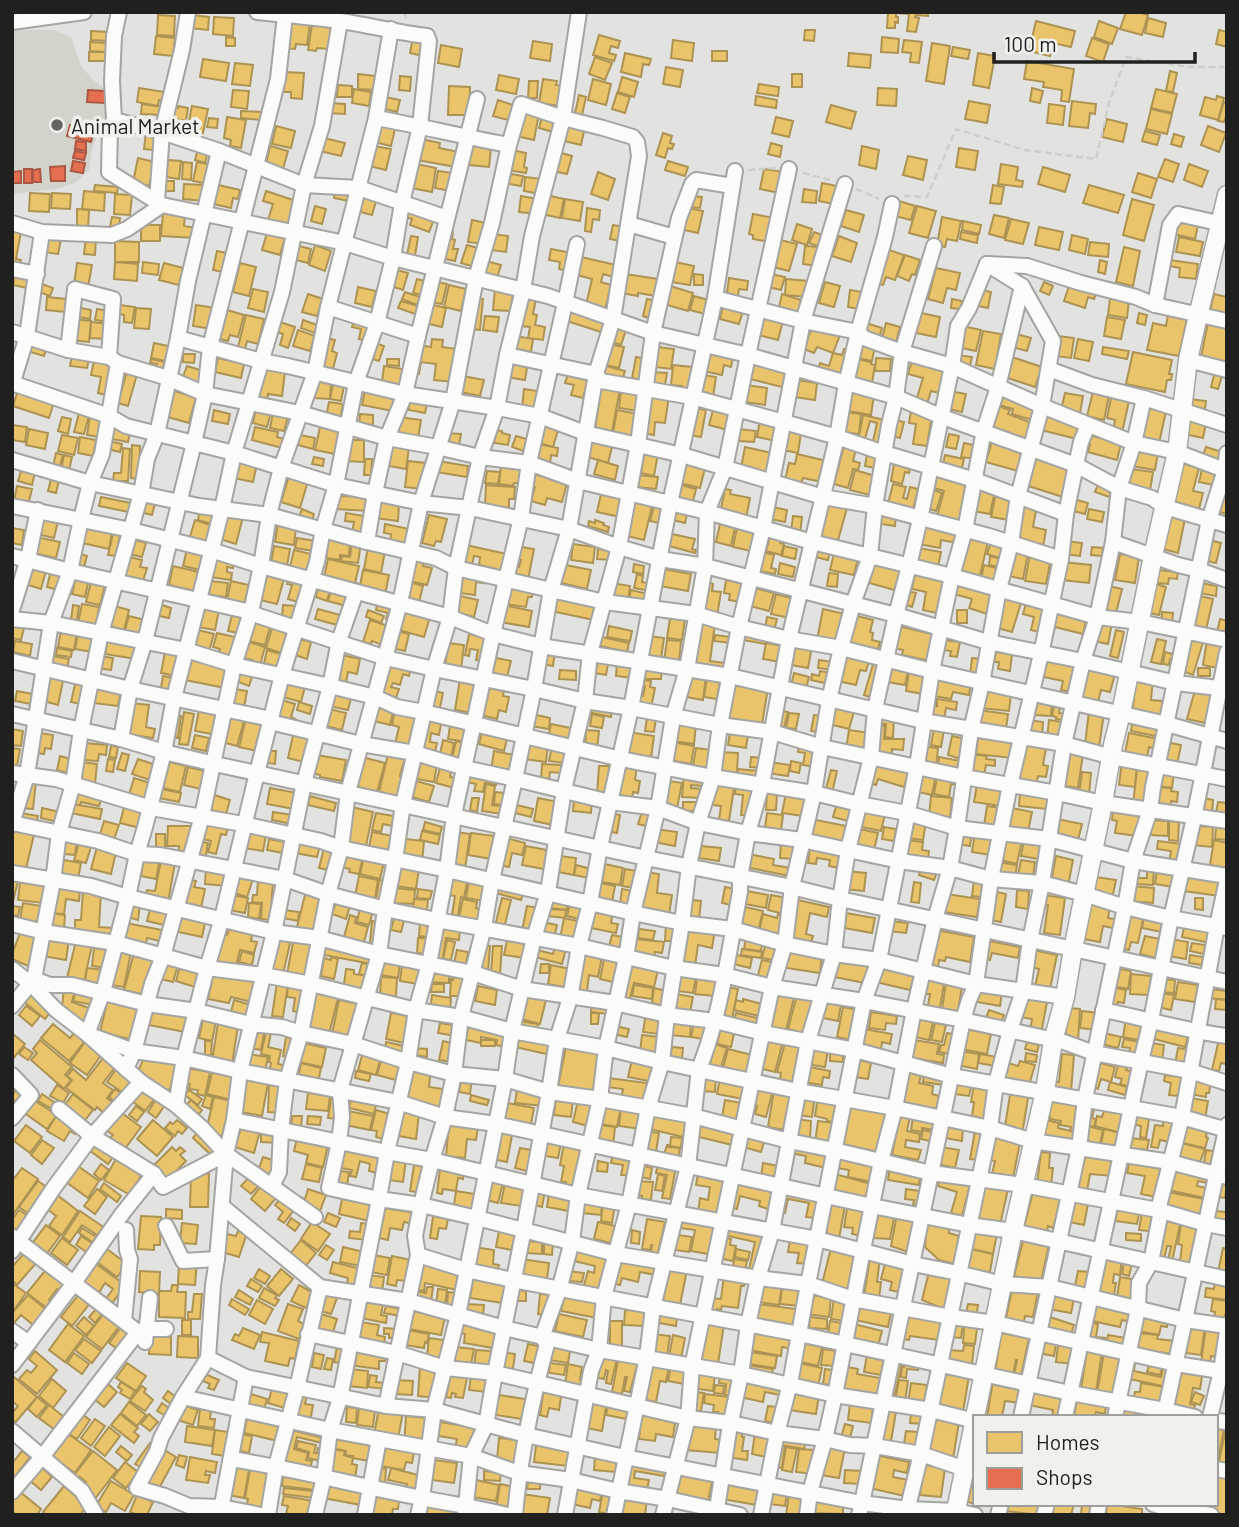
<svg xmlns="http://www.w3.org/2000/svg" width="1239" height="1527" viewBox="0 0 1239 1527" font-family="Barlow,sans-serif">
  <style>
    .built { fill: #d2d4cc }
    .homes { fill: #e9c46a; stroke: #ad9353; stroke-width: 2; fill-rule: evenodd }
    .shops { fill: #e76f51; stroke: #ab5742; stroke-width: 2 }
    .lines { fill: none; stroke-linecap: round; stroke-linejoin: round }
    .minor-casing { stroke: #a4a5a3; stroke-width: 18 }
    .tertiary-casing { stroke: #a4a5a3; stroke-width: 21 }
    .path { stroke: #cececd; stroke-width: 2.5; stroke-dasharray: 7 3.5; stroke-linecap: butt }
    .minor { stroke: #fbfbfa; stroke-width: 14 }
    .tertiary { stroke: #fbfbfa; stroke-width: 18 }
    .poi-dot { fill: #646462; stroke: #f0f1ed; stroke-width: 2.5 }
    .labels { text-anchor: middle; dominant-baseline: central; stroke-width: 7; stroke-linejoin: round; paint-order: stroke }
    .poi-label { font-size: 21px; fill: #20201e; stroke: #f0f1ed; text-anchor: start }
  </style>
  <rect width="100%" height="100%" fill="#e2e3e0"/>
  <!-- built -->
  <polygon class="built" points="24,30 55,30 71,37 81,66 93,80 106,89 110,102 92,149 89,170 75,183 57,189 12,194 12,31"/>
  <!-- homes -->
  <g class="homes">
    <polygon points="888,12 928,12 928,16 916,15 915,17 919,18 916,32 907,31 909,14 896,13 896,17 898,17 898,23 895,22 895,28 887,28"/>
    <polygon points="1126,12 1138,12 1148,15 1142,35 1120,29"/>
    <polygon points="158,15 175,16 174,36 157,35"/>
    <polygon points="191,15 209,17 208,30 190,28"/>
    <polygon points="214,17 234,18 233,36 213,34"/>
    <polygon points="1148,18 1166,23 1163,37 1145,33"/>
    <polygon points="290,21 310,24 307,45 296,44 295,49 285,48"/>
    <polygon points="1036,21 1075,31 1071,47 1053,43 1050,56 1029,51"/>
    <polygon points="1099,21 1118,28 1112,44 1094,37"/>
    <polygon points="312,25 333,28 329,49 317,48 316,51 308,50"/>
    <polygon points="805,30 815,30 814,41 804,40"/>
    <polygon points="1219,30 1227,32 1227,47 1216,44"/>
    <polygon points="91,31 109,32 109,41 91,40"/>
    <polygon points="599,35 620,41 618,48 611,46 609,53 616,55 614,61 593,55"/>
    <polygon points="156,36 175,38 173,56 154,54"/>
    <polygon points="226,37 235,38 235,46 226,46"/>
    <polygon points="413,37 427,40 423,56 410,53"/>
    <polygon points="882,37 899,39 898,53 881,52"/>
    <polygon points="1092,38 1109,44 1103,62 1086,56"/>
    <polygon points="673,40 694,43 692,61 671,58"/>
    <polygon points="904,40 922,42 919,63 910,62 911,53 902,52"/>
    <polygon points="533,41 552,44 550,61 530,58"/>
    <polygon points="90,42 107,43 106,52 90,51"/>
    <polygon points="932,43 950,46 944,84 926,81"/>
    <polygon points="441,45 462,49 459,67 438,63"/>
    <polygon points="953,47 970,50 968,59 951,56"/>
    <rect x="712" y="51" width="15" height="10"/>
    <rect x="89" y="52" width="17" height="9"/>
    <polygon points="625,53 651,59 649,65 643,64 641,77 621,72"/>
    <polygon points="849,53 871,55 870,68 848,66"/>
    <polygon points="978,53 995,56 989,88 973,85"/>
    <polygon points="595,57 612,63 605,80 589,74"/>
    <polygon points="203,59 229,63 226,81 200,77"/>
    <polygon points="1027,61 1074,69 1069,102 1061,101 1062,90 1043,87 1044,82 1024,79"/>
    <polygon points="235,63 253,65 250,86 232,84"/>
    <polygon points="666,67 683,70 680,87 663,84"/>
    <polygon points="1170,71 1177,73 1173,92 1166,91"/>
    <polygon points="284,72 304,73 302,99 291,98 291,92 283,92"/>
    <polygon points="358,74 375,76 374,90 358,89"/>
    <rect x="792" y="74" width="10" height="13"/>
    <polygon points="499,75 519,79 516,94 496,90"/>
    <polygon points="400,76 411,77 410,91 399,90"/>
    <polygon points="622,77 638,82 634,97 618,92"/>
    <polygon points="543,79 557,81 556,85 562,86 559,106 539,103"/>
    <polygon points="593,79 611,84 606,105 588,100"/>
    <polygon points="529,81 538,81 537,98 528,98"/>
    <polygon points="759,84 779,87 778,96 757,93"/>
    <polygon points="338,85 352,86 352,97 337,97"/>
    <polygon points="449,86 470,87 469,115 448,115"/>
    <polygon points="139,88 165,92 164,101 159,100 158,106 137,102"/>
    <polygon points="878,88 897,89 896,106 877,105"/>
    <polygon points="1032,88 1043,91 1040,103 1030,101"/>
    <polygon points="354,89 371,92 369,106 352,103"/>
    <polygon points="1156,89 1177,94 1172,113 1151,108"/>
    <polygon points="233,90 249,91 247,109 231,107"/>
    <polygon points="617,93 630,97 625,113 612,109"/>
    <polygon points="579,95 586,97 581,120 574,118"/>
    <polygon points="756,96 777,100 776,108 755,105"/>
    <polygon points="1217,96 1224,98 1218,120 1200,115 1205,97 1216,100"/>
    <polygon points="385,97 400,100 397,112 382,108"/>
    <polygon points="498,100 516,106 512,121 493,116"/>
    <polygon points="969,101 990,105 987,123 965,119"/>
    <polygon points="1072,101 1096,104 1095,114 1090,113 1088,128 1069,126"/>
    <polygon points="1224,102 1227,103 1227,117 1226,116 1224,122 1218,121"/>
    <polygon points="329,103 345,104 345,114 329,113"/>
    <polygon points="142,104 163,107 162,115 141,114"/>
    <polygon points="1049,104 1065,106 1063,125 1047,123"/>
    <polygon points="831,105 856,112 851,129 826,122"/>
    <polygon points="178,106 188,108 186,121 171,118 173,107 178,108"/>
    <polygon points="192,106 208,109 203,133 192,131 193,127 188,126"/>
    <polygon points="1151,109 1172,114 1167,134 1146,129"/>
    <polygon points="522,110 539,113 534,140 516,136"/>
    <polygon points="241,111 262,112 261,120 241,118"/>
    <polygon points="542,116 560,120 557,133 539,128"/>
    <polygon points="227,117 246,120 241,148 230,146 231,140 224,138"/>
    <polygon points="776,117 793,121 789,137 772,133"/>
    <polygon points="209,118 218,119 217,128 207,127"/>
    <polygon points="1107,119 1127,124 1123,142 1102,137"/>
    <polygon points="379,121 396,125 391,146 374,142"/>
    <polygon points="564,122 585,127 581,145 560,140"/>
    <polygon points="276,126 295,131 291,148 272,144"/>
    <polygon points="1208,126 1226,133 1219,152 1201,145"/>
    <polygon points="1145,131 1160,135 1157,145 1142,141"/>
    <polygon points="146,132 155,133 153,150 144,149"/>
    <polygon points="663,133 672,136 670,143 674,144 672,149 668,148 665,158 656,155"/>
    <polygon points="1174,134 1184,137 1181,147 1171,144"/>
    <polygon points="324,138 345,143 341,156 320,151"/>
    <polygon points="421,139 440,143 439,148 459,152 456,167 417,160"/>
    <polygon points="771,143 782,146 780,157 768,154"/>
    <polygon points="471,145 491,147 489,167 469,165"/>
    <polygon points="270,146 288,151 283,169 266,164"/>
    <polygon points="374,146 391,149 386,170 369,166"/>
    <polygon points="862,146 879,150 876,169 859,165"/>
    <polygon points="198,148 208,150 205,163 195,160"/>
    <polygon points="959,148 978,151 975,170 956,167"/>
    <polygon points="512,150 526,153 524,167 527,168 526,173 508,170"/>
    <polygon points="558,152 572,156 567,174 553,171"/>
    <polygon points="908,156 927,160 923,180 903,175"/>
    <polygon points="209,157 214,158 208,184 193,181 197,162 208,164"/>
    <polygon points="138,158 155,162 149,186 133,182"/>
    <polygon points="1165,159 1179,164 1173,182 1158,177"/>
    <polygon points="168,160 181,161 179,179 166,177"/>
    <polygon points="668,161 688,167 685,176 665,170"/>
    <polygon points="183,162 192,163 191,180 182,179"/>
    <polygon points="416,164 436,168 432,192 411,188"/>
    <polygon points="1001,164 1018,167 1016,180 1023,181 1022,187 998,184"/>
    <polygon points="1189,164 1208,171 1202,187 1184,180"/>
    <polygon points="1043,167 1070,175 1065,192 1038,184"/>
    <polygon points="764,169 784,172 780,193 760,189"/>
    <polygon points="438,171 453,173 450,191 435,188"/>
    <polygon points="598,172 615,179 608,200 591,194"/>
    <polygon points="505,173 523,176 521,186 503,183"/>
    <polygon points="1138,173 1157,179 1151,198 1132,192"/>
    <polygon points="525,177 542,179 540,194 524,191"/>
    <rect x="159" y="181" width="15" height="10"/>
    <polygon points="822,183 837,186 834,204 819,201"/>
    <polygon points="184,184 204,185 203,201 183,199"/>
    <polygon points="214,184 240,190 238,199 233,198 231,208 209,203"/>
    <polygon points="95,185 118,187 117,193 94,191"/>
    <polygon points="993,185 1004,187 1001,204 990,203"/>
    <polygon points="1089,185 1124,195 1118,213 1083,203"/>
    <polygon points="335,188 351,191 349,201 334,198"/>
    <polygon points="804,189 817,191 816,203 802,202"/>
    <polygon points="84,191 105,193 104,211 82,209"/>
    <polygon points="266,191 296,201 288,227 268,220 273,204 263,201"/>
    <polygon points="30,193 50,194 49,212 29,211"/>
    <polygon points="52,193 71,194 70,209 51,208"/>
    <polygon points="362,193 377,198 372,215 357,211"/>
    <polygon points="115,194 132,195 130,215 114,214"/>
    <polygon points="546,195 564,199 560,218 542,214"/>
    <polygon points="521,196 538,199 537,214 519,212"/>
    <polygon points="691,196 702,197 700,208 690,207"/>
    <polygon points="565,199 583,202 580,221 562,218"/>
    <polygon points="1132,199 1154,205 1144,241 1123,235"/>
    <polygon points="899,201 915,206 911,220 895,216"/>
    <polygon points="315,206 326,209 322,224 311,221"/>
    <polygon points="406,206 435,217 429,232 410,225 412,219 403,216"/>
    <polygon points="917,206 936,211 928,238 909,233"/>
    <polygon points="587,208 600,210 599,220 593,219 591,232 585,231"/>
    <polygon points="688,208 703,211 698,233 684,230"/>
    <polygon points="77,209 89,210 88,230 77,229"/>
    <polygon points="846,210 864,215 859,232 841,226"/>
    <polygon points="163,213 185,215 184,226 196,228 195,238 161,236"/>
    <polygon points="753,214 774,218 770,242 753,239 753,235 749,234"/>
    <polygon points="994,215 1009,218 1004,238 989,234"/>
    <polygon points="1177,216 1199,221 1195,239 1173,234"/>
    <polygon points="112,217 120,218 119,228 110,227"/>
    <polygon points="942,217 961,221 957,241 947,239 945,247 937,245"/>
    <polygon points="1011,219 1029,223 1023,244 1005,240"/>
    <polygon points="472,220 486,223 483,244 468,242"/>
    <polygon points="963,221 981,225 979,234 962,230"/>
    <polygon points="797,224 812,229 807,245 792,240"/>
    <rect x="141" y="225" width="19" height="16"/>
    <polygon points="613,225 624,227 621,241 610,239"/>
    <polygon points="1039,227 1063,232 1059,250 1035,245"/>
    <polygon points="12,230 21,232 16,259 21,260 20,266 12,264"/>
    <polygon points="446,231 453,232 452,239 455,240 453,249 458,249 455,261 440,258"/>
    <polygon points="814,232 825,236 820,247 809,243"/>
    <polygon points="961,232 978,235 977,243 960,239"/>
    <polygon points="267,233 285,238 280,255 262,250"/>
    <polygon points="493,234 508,236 506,252 491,250"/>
    <polygon points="1072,235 1088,239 1085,254 1069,250"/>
    <polygon points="86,236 96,237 95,255 84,254"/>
    <polygon points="411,236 418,237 415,256 407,255"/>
    <polygon points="839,236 857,243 851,262 832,256"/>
    <polygon points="46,237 61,239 58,254 43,252"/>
    <polygon points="1179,237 1203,242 1200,256 1176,252"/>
    <polygon points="780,240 797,244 789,271 773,267"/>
    <polygon points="115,241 139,242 139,262 115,262"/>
    <polygon points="1090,242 1109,244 1108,257 1088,255"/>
    <polygon points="295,245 311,249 308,263 292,259"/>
    <polygon points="315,245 331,251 325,271 309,265"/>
    <polygon points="467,245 481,249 475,267 461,263"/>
    <polygon points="805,246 819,247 817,266 803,264"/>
    <polygon points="1124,247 1140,251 1133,286 1116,282"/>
    <polygon points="551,249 572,253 569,271 559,269 560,262 549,260"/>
    <polygon points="886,249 904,255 895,280 886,277 883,285 874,282"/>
    <polygon points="217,251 232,254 228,273 213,270"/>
    <polygon points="905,255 920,260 915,275 912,274 909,281 897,276"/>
    <polygon points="581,257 616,265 613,277 603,274 601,282 611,285 605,310 586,305 592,279 577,275"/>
    <polygon points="1100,260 1107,262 1105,274 1098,272"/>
    <polygon points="1170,260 1198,264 1196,279 1179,277 1180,268 1169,266"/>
    <polygon points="486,261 501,265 497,278 483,274"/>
    <polygon points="115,262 138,264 137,281 114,279"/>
    <polygon points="143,262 159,264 158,275 142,273"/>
    <polygon points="675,262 694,266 690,285 671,282"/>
    <polygon points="77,263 92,265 88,287 74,285"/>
    <polygon points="164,263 183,268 179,285 159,280"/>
    <polygon points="240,263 256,267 249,296 233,292"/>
    <polygon points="936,268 960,273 956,290 947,288 943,303 928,299"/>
    <polygon points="393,269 408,273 403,290 388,285"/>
    <polygon points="15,273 33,277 31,289 13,285"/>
    <polygon points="625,274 659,279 656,296 638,293 638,296 621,293"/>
    <polygon points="694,274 703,275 703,285 694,285"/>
    <polygon points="771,274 785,277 781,290 768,287"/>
    <polygon points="729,278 748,281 747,290 739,289 737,302 726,300"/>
    <polygon points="417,279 425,281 421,295 413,293"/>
    <polygon points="786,279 809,281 808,297 785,295"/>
    <polygon points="433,281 447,284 442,304 429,302"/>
    <polygon points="825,282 840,286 834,307 819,303"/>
    <polygon points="1044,282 1053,286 1049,295 1040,291"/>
    <polygon points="1070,283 1097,291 1094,299 1088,297 1085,308 1064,301"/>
    <polygon points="42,284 53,288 50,296 39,292"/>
    <polygon points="449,285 466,289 461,311 444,307"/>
    <polygon points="670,286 693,293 688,311 664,304"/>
    <polygon points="358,287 376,291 372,307 355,303"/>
    <polygon points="253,289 268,292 264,312 248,308"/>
    <polygon points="495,289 513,290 511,311 493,310"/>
    <polygon points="850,290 862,292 859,309 848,307"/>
    <polygon points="981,290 991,292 988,308 978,306"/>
    <polygon points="405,292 420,297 417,305 402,299"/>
    <polygon points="308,294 323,299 317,316 302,312"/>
    <polygon points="782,294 801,300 797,317 778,312"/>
    <polygon points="1214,294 1227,297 1227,319 1209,315"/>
    <polygon points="694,296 712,301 709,315 690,310"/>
    <polygon points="47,297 66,299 65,312 46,310"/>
    <polygon points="474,298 483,299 480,330 471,329"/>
    <polygon points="525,298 536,299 533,314 537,315 535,325 545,327 543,340 528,338 530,327 520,326"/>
    <polygon points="1110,298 1129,300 1127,318 1108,315"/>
    <polygon points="647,299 656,301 652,319 643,316"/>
    <polygon points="952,299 962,301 961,309 951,308"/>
    <polygon points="401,301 418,306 415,314 398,308"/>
    <polygon points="429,304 446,308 442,327 425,323"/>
    <polygon points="120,305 135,307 132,323 124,322 124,315 119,314"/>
    <polygon points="196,305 216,308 212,329 193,326"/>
    <polygon points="723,306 743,311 739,324 720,319"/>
    <polygon points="75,307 91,310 90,319 73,316"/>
    <polygon points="136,308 151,309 149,329 134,328"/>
    <polygon points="97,309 110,311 109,322 95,320"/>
    <polygon points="227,310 244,315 238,337 230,335 228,341 220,339"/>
    <polygon points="570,310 605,321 601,332 567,321"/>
    <polygon points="1169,310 1188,314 1179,356 1147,350 1153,323 1166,326"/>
    <polygon points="921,313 940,317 936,337 916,333"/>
    <polygon points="1139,313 1147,315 1145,325 1137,323"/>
    <polygon points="246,315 264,319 258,344 247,341 245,349 238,347"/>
    <polygon points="763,315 783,321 778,340 758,335"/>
    <polygon points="485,316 499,317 497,332 483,330"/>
    <polygon points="1107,317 1125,320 1121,339 1104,336"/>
    <polygon points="72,319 91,321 89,342 70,340"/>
    <polygon points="303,320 317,325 315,333 301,328"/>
    <polygon points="277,321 295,327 288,348 280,345 283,334 274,331"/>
    <polygon points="354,321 371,325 367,341 359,339 361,329 352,327"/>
    <polygon points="91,322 109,324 108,339 90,338"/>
    <polygon points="1208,322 1227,325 1227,362 1201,357"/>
    <polygon points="866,323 882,328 879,339 862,335"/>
    <polygon points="886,323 900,327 895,346 881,342"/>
    <polygon points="813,325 840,335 833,353 817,347 814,353 804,349"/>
    <polygon points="615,326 626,330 621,345 610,341"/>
    <polygon points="962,326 981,330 976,351 957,347"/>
    <polygon points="298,330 315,336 310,351 293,346"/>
    <polygon points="983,331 1001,334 995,369 976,365"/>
    <polygon points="1016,334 1031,338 1027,351 1012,347"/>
    <polygon points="515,336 533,339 531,352 513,348"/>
    <polygon points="1058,336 1074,338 1071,358 1055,356"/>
    <polygon points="327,338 335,340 332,351 337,353 333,369 320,366"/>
    <polygon points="432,339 443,340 442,347 457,349 454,382 434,380 436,364 421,362 419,374 413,374 418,345 431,347"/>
    <polygon points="1078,339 1093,342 1089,361 1074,358"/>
    <polygon points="27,341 47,347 44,356 24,350"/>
    <polygon points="154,343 173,347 170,362 151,358"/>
    <polygon points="374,343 384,346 379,361 369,358"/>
    <polygon points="860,343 875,346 872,361 857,358"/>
    <polygon points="609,344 624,347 619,368 605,365"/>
    <polygon points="658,347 674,349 671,369 655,367"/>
    <polygon points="1103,347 1129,351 1127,359 1102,354"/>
    <polygon points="844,349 849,351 840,379 817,372 820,363 829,366 833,353 842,355"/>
    <polygon points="706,352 733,357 731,367 724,365 722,375 703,371"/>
    <polygon points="1133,352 1172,360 1169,374 1172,374 1171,380 1167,380 1165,392 1126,384"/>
    <polygon points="183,354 195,354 194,363 183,362"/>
    <polygon points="958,355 972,357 970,366 957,364"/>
    <polygon points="72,356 89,359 87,368 70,366"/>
    <polygon points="1009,356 1042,367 1035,387 1002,376"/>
    <polygon points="636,357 646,359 641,380 632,378"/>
    <polygon points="218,358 244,364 241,378 215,372"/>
    <polygon points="510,358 528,361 525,380 506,377"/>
    <polygon points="876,358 891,359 890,371 875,371"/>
    <polygon points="913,358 947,369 940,393 931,391 927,404 916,401 923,378 908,374"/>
    <polygon points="151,359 170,363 169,368 163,367 162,372 155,370 157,364 150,363"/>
    <polygon points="387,359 399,359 399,366 387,365"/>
    <polygon points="857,359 871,362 871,364 875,365 872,383 854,380"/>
    <polygon points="94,361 112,365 106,395 98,393 101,377 91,375"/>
    <polygon points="754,363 790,372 786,388 750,379"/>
    <polygon points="602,365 625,371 622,381 599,376"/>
    <polygon points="673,365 692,367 690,390 682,390 682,386 671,385"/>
    <polygon points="187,366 203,371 198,384 182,379"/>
    <polygon points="384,366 403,369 400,385 382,382"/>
    <polygon points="128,368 138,371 128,406 118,403"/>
    <polygon points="260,369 285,372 282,396 268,394 267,403 255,401"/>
    <polygon points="1215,371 1223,373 1218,389 1211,387"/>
    <polygon points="652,372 667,373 665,385 651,383"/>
    <polygon points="568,374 588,379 583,398 571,395 574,385 565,383"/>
    <polygon points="703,375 716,377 713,397 700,395"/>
    <polygon points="463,376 484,380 480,396 460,392"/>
    <polygon points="796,380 817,383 815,400 794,397"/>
    <polygon points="314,381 331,382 330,399 313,398"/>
    <polygon points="333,384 344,386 341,401 330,399"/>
    <polygon points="598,385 620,389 612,432 595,429 599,403 595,402"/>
    <polygon points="746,385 767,388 765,405 744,402"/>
    <polygon points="1094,388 1110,391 1104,420 1087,416"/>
    <polygon points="524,389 538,391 536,405 539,411 522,409"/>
    <polygon points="18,390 54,402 49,418 13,406"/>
    <polygon points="170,390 196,397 189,423 164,416"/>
    <polygon points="365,390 396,396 393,411 362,405"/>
    <polygon points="621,390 640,393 638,411 619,408"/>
    <polygon points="852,391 874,395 871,415 848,411"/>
    <polygon points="949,391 966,394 962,412 945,408"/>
    <polygon points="649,393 669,396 665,423 655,422 654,435 643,433"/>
    <polygon points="1065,393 1083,396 1080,413 1061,410"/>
    <polygon points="1112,393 1130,396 1122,433 1113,431 1115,420 1107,418"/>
    <polygon points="999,394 1037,405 1032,420 1012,414 1013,409 996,404"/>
    <polygon points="1190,399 1206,401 1205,409 1189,407"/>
    <polygon points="405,401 427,404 425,413 409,410 409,408 403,407"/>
    <polygon points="329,402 343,404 340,420 326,417"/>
    <polygon points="1148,403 1167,407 1159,443 1140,439"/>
    <polygon points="996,405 1010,410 1008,414 1032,423 1026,440 989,427"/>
    <polygon points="694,408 706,410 701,437 690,435"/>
    <polygon points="256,409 271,412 267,427 253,423"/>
    <polygon points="214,410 230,414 228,424 212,421"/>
    <polygon points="617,410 638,414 634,438 613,433"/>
    <polygon points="713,410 732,414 728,430 709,425"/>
    <polygon points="911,411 932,414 927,446 913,444 916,424 909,423"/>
    <polygon points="845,412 861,414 859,434 842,432"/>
    <polygon points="79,413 89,416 84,434 74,432"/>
    <polygon points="273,413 288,417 284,431 270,428"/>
    <polygon points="360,414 373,415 373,427 359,427"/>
    <polygon points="1045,414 1081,423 1077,439 1041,430"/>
    <path d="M863,415L885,420L880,445L858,441ZM870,421L877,423L873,441L865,439Z"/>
    <polygon points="90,416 102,418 99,437 87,435"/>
    <polygon points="1188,416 1207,419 1203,438 1184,434"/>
    <polygon points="62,417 71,419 68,434 58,431"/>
    <polygon points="399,417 421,420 418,439 396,436"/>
    <polygon points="891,419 904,422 900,438 888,435"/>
    <polygon points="760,420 779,424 776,441 757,437"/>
    <polygon points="12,425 27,427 25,442 12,440"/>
    <polygon points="543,426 558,430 553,447 539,443"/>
    <polygon points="255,427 278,432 277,437 288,440 286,449 252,440"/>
    <polygon points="320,427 340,432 335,454 315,450"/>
    <polygon points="115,428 130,432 128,442 112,439"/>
    <polygon points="29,429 48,433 45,449 26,445"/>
    <polygon points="739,429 756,431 754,442 738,441"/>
    <polygon points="496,430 502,431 502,433 510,435 508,445 494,443"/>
    <polygon points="786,430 801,433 798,453 783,450"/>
    <polygon points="445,433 461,434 459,445 444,444"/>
    <polygon points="949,434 959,436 956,449 946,447"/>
    <polygon points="62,435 78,438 74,455 58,451"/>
    <polygon points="300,435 315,438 313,449 298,445"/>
    <polygon points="1090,435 1121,444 1117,460 1088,452 1090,444 1088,443"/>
    <polygon points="516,436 530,440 526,452 512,447"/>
    <polygon points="80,437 96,440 93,456 78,453"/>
    <polygon points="593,438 613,443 608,463 588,457"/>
    <polygon points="348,440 364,440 364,462 347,461"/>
    <polygon points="109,441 122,444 120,452 107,449"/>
    <polygon points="992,441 1024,450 1018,471 986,462"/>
    <polygon points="964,443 978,446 976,459 961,457"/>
    <polygon points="538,444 558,448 557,456 551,455 550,465 534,462"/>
    <polygon points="132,445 140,446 139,479 131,478"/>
    <polygon points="392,445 409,448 406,469 389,466"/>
    <polygon points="844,446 856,449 853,461 860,463 858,470 853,469 848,488 834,484"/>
    <polygon points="745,447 772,453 768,474 741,468"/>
    <polygon points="1206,447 1225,453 1222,464 1202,458"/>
    <polygon points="123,448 130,449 128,481 113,481 114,473 121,473"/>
    <polygon points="1134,449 1158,453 1155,470 1131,466"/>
    <polygon points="645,450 658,453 654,476 641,473"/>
    <polygon points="56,453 63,455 59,469 53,467"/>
    <polygon points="797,454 827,461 822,482 803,478 801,484 785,480 789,463 795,464"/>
    <polygon points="867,454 878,456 876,468 865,466"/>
    <polygon points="64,455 72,457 69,471 61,470"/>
    <polygon points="945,455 964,459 961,472 942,468"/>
    <polygon points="1031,455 1072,469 1063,497 1022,484"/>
    <polygon points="314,457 324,459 323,466 312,464"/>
    <polygon points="365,459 372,459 371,475 364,475"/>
    <polygon points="238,460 257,464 253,482 234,478"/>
    <polygon points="598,460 618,466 615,480 594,474"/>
    <polygon points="408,461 426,463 423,489 405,487"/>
    <polygon points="438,461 468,466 467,477 436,472"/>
    <polygon points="684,463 705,468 700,488 680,483"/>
    <polygon points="1181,463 1199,468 1193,491 1203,493 1199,509 1171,501"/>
    <polygon points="894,464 910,467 909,473 905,472 902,484 891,481"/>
    <polygon points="501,466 525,469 523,484 514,483 513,486 499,484"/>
    <polygon points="22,468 35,472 32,485 18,481"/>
    <polygon points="1131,469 1153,472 1150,491 1128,487"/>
    <polygon points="1202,469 1216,472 1214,485 1199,482"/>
    <polygon points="855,470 875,476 870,495 850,490"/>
    <polygon points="487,471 500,472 498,484 485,483"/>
    <polygon points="533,474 567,483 562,502 547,498 545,505 531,501 535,487 530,486"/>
    <polygon points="638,475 658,477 656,489 636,487"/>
    <polygon points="289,476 308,481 300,508 281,502"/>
    <polygon points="937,477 968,486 958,522 937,516 944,491 934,488"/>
    <polygon points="1227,478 1227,514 1219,512"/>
    <polygon points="51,479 59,480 56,493 48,491"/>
    <polygon points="1099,482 1113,487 1109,497 1095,492"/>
    <polygon points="893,484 906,487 903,498 907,499 910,487 918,489 913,510 888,504"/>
    <polygon points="486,485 515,487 514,499 509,499 509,508 485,506"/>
    <polygon points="681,485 696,489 693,501 678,498"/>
    <polygon points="17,486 32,489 28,505 14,501"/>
    <polygon points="929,488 942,493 936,511 923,507"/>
    <polygon points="978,488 995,491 990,514 973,511"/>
    <polygon points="725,489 731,490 730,494 750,498 746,519 720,514"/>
    <polygon points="996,492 1014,496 1009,520 991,517"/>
    <polygon points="601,494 624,499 620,517 597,512"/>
    <polygon points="144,496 156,500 152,515 140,512"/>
    <polygon points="336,496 369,497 369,511 335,509"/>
    <polygon points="101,497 131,503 129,512 99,506"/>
    <polygon points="1073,499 1088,503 1085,514 1070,510"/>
    <polygon points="377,502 399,504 398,521 375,518"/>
    <polygon points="634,502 652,506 644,540 627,536"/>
    <polygon points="828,502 847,508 837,544 819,538"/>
    <polygon points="1022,502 1037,505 1033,527 1046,530 1043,547 1015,541"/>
    <polygon points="654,506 667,509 664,524 650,521"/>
    <polygon points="772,507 787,510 785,522 770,519"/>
    <polygon points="200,509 215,512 212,524 198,520"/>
    <polygon points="302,509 314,514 311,523 299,517"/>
    <polygon points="1089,509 1104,512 1102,522 1087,519"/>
    <polygon points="675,510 687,514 685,523 673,520"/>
    <polygon points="1171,511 1186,514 1178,553 1163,549"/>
    <polygon points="224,512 243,517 236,544 217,538"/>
    <polygon points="346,513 364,516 361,534 352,533 354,522 345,521"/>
    <polygon points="877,513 896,515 895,526 875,523"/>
    <polygon points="429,515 447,519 441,542 436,541 434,546 422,543"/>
    <polygon points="793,516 802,517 800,534 791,532"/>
    <polygon points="42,517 58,521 54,538 37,534"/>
    <polygon points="195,520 214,526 208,545 189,540"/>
    <polygon points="595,520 604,523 603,525 609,527 608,532 588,526 589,521 595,523"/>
    <polygon points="278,521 296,528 294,545 275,542"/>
    <polygon points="922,523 960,530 958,543 941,540 940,548 918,544"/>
    <polygon points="385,524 414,530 410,548 390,545 391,534 384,533"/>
    <polygon points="720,524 735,528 731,546 716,542"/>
    <polygon points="85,527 112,533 109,549 82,543"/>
    <polygon points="12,528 24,530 22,545 12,543"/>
    <polygon points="737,528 755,532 751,551 733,547"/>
    <polygon points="113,534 120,535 116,556 108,555"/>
    <polygon points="672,534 695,539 692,549 696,550 695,553 669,546"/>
    <polygon points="770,536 781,538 780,543 784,544 781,555 766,551"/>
    <polygon points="36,537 60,542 56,558 33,553"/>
    <polygon points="329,537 350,539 349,556 340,555 340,560 326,558"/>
    <polygon points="966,537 988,542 979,579 957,574"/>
    <polygon points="297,538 316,541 314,551 295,548"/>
    <polygon points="132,539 146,543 142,557 129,554"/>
    <polygon points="1206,539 1221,543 1216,563 1202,560"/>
    <polygon points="1065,541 1082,543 1080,556 1063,554"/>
    <polygon points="352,542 361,543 358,563 341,561 342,556 350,557"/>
    <polygon points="991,542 1003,545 1000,558 987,554"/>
    <polygon points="573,544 595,547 593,563 571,560"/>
    <polygon points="466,545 507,554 502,574 492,572 493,568 479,565 480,557 474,556 472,565 462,563"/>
    <polygon points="274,546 290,549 287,566 271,563"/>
    <polygon points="516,546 534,549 528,580 513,577 515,566 519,567 521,560 513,558"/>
    <polygon points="784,546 797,549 795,559 782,556"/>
    <polygon points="368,547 385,551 381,573 364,569"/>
    <polygon points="1092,547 1103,548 1102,556 1091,555"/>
    <polygon points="919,548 941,552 938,567 916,563"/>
    <polygon points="187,549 203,552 200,570 183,566"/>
    <polygon points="598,549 613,551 612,560 597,559"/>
    <polygon points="817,549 830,551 828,560 815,557"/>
    <polygon points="294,550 311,554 307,571 290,567"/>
    <polygon points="1015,550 1028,553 1023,579 1009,576"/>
    <polygon points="763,552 774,555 771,568 776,569 775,574 759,571"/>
    <polygon points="77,553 87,556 84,567 74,565"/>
    <polygon points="834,553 858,558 854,575 830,570"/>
    <polygon points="1030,554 1051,558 1046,584 1025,581"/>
    <polygon points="1120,554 1139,557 1135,583 1115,580"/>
    <polygon points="125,556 142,560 140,567 147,568 143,581 120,575"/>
    <polygon points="990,556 1001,559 999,567 989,565"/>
    <polygon points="212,557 234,560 233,568 227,567 227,572 232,573 231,580 210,577"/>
    <polygon points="416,558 424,560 423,566 432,568 427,585 409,581"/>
    <polygon points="328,559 359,566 355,583 357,583 355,590 323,582"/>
    <polygon points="871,561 904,570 898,591 866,582"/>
    <polygon points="1063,562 1091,565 1089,583 1062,580"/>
    <polygon points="780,563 795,567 793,577 778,574"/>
    <polygon points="561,564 591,570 587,589 557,582"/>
    <polygon points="634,564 644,566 643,574 633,572"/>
    <polygon points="984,565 1000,569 997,582 981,579"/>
    <polygon points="30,566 46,571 41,589 25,584"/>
    <polygon points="173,566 199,572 195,591 169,585"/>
    <polygon points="663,569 691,574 688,591 660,586"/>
    <polygon points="51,570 62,573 58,590 47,587"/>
    <polygon points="363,570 389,575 385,595 359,591"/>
    <polygon points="1158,570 1178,572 1177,579 1169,578 1168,584 1157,583"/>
    <polygon points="268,571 285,575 277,604 260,600"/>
    <polygon points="829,573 838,574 837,587 827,586"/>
    <polygon points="915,573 949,580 942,614 923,610 926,592 912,589"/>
    <polygon points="463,574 483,577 483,583 476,582 475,595 460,593"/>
    <polygon points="637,574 643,576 642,582 651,584 650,591 634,588"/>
    <polygon points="289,576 305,580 298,602 288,599 292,585 287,584"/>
    <polygon points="76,577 89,579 85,597 72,594"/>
    <polygon points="726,580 744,584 741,602 729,600 730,594 724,593"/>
    <polygon points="958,580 994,591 987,614 969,608 972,599 954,594"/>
    <polygon points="211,581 228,583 226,597 209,595"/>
    <polygon points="231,581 249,585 244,604 227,600"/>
    <polygon points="91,582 105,585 100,605 86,602"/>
    <polygon points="410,582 423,586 419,602 405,598"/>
    <polygon points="706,582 713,584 712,591 721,592 717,616 700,613"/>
    <polygon points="319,583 331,586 327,601 316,597"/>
    <polygon points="612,583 630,586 628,601 610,598"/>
    <polygon points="1201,583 1217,586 1216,596 1199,593"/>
    <polygon points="509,584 533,589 532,597 528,597 526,607 505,604"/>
    <polygon points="1156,584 1166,587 1159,615 1149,613"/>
    <polygon points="1109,586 1122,589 1116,613 1103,610"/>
    <polygon points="332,587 350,591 346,606 328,601"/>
    <polygon points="755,588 774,593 769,611 750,606"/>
    <polygon points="631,590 648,594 646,606 628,602"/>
    <polygon points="907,591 916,593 912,607 903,604"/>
    <polygon points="776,594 795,599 790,618 771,614"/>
    <polygon points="555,595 602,605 599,621 551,611"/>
    <polygon points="1196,595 1213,599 1206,630 1189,626"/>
    <polygon points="460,596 478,600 474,617 456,612"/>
    <polygon points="1003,598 1021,603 1012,632 994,627"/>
    <polygon points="378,599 396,604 392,621 386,619 388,613 376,610"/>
    <polygon points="1027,600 1045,605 1039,632 1031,630 1034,617 1023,614"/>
    <polygon points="156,603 171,608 169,618 154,615"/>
    <polygon points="82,604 99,607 96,626 78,623"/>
    <polygon points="73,605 79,606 77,621 71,620"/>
    <polygon points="283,605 297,606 295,619 282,617"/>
    <polygon points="504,605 532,611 529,627 500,622"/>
    <polygon points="114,606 129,610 124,630 109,626"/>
    <polygon points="202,606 219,610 215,630 198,627"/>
    <polygon points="318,609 340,615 337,625 315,619"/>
    <polygon points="823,609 845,614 839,644 817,640"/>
    <polygon points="1055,609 1087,617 1083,634 1055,627 1054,631 1050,630"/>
    <polygon points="368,610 384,616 381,623 366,617"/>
    <polygon points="405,610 430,617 424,637 399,630"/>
    <rect x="957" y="610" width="10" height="13"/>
    <polygon points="233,611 243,613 238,633 228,631"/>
    <polygon points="1162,612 1173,613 1172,624 1161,623"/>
    <polygon points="853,615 873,620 870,632 873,633 872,640 880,642 877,653 846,645"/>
    <polygon points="129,616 145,620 140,637 124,633"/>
    <polygon points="767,617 777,619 774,631 765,629"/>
    <polygon points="670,618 685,620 682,640 667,638"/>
    <polygon points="1220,619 1227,621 1225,634 1217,632"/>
    <polygon points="370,620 391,627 384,652 378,650 380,644 372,641 371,644 363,642"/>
    <polygon points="1099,620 1112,623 1108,644 1094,641"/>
    <polygon points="13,621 25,624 21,640 12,638"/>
    <polygon points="254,622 270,627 265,645 249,641"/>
    <polygon points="700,622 715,624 710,661 725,663 723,672 696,668"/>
    <polygon points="609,626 632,631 630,641 607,637"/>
    <polygon points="898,626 936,635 930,661 902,655 903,650 893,648"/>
    <polygon points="272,628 290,634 285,654 266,648"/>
    <polygon points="61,630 77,633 74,650 58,647"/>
    <polygon points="198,630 214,634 208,654 193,649"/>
    <polygon points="1116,630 1124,632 1118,658 1110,656"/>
    <polygon points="397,631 409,634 405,651 392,648"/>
    <polygon points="217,633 239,638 234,659 218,655 220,649 213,647"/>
    <polygon points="744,633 766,637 765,644 743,640"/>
    <polygon points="78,634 95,638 92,652 75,649"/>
    <polygon points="469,634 487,638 482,661 476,660 478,650 470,649 469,656 465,655"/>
    <polygon points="715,635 731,637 730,643 714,641"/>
    <polygon points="1191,635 1204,639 1193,675 1180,670"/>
    <polygon points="649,636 664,638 661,659 646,657"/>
    <polygon points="602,637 629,643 627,652 600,646"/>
    <polygon points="296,638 311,642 307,659 292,654"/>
    <polygon points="108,639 139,645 136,659 105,654"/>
    <polygon points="1157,639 1166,641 1161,664 1151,662"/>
    <polygon points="667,640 681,641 679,663 664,661"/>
    <polygon points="944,640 960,642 957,657 950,656 951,651 942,650"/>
    <polygon points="1207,640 1223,643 1218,668 1203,665"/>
    <polygon points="15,641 32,644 30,656 13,652"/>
    <polygon points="246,641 265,647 259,669 250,667 252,660 241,657"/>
    <polygon points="448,643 464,645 461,670 445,668"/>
    <polygon points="766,643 783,646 780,662 763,659"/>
    <polygon points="795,643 812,646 808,668 791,665"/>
    <polygon points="57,648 72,651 71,657 56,655"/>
    <polygon points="543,649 555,651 553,666 541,664"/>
    <polygon points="267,650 284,655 280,668 264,663"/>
    <polygon points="165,652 180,655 176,676 161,673"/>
    <polygon points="996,652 1012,654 1010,671 998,669 999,662 994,662"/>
    <polygon points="1165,652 1176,655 1175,660 1170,659 1169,665 1163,664"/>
    <polygon points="338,654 360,659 357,674 348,672 345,688 332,685"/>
    <polygon points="844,654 869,661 866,671 860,670 856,685 838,681"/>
    <polygon points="53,656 69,659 67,668 51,664"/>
    <polygon points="99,656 113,658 111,670 97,668"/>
    <polygon points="599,657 609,659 606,675 595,673"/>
    <polygon points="496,658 511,661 506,681 491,677"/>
    <polygon points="972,658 982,659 980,676 970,675"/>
    <polygon points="1043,659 1074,665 1071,679 1075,680 1072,692 1061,690 1063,681 1039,676"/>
    <polygon points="190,660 229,667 225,688 185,680"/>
    <polygon points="819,660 834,662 833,670 818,668"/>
    <polygon points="390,662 411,668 409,676 403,674 400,685 393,683 391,687 399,689 395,701 380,697"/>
    <polygon points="617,663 634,664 632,678 616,676"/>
    <polygon points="873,664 882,667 873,698 864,695"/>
    <polygon points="643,667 662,668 661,679 643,679"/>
    <polygon points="1086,667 1115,674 1110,692 1101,690 1097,706 1077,701"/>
    <polygon points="889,668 908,671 905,685 887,682"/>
    <rect x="1198" y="668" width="12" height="8"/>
    <polygon points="241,670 253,674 249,686 236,681"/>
    <polygon points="560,670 576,671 576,680 559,679"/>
    <polygon points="820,671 831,673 829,684 811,680 812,674 819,676"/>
    <polygon points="909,672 927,675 923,694 906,691"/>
    <polygon points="50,673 64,676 58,705 44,701"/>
    <polygon points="687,673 706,676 703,700 686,697"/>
    <polygon points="794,673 809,677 806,689 791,685"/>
    <polygon points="163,676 174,678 172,691 161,688"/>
    <polygon points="707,677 720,679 717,699 704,697"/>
    <polygon points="937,677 971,683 969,695 953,692 951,699 934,696"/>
    <polygon points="1136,677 1153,679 1151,700 1162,701 1162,703 1165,703 1163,718 1129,714 1129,706 1133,707"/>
    <polygon points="460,679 478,682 472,713 455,710"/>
    <polygon points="640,679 651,681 650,687 655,688 651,708 636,705 638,696 643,696 645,686 639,685"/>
    <polygon points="76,680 86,682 81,704 71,702"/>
    <polygon points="286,682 305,687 301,702 283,697"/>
    <polygon points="489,682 512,686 511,692 504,690 503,696 509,697 506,712 499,710 497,719 481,715"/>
    <polygon points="735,682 768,688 762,724 729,718"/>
    <polygon points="95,686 121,690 118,706 93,703"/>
    <polygon points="235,689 247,691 244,708 232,706"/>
    <polygon points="333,690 352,694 348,710 329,706"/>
    <polygon points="983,690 1011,694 1009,711 980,708"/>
    <polygon points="1195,690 1212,694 1205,723 1187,719"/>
    <polygon points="17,691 33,694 31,704 15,701"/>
    <polygon points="434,691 443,693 439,712 430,710"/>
    <polygon points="937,699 957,702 956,710 946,708 944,720 927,718 929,705 937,706"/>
    <polygon points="282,700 295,704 291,717 297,720 296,724 276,718"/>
    <polygon points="299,702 312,706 310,714 297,710"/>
    <polygon points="1034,702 1052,703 1051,716 1034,715"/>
    <polygon points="131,703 149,705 146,727 155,729 153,738 126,734"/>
    <polygon points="378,705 394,709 390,725 374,721"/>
    <polygon points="589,705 612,710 611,717 587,712"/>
    <polygon points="1054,706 1060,708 1059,713 1067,714 1065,720 1056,719 1056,717 1052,716"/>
    <polygon points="834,707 854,712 849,729 829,724"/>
    <polygon points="329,709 346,713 342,730 326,726"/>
    <polygon points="199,710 221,714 217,735 195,731"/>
    <polygon points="395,710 416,715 408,747 395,744 399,727 392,725"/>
    <polygon points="778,710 788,712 784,728 775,726"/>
    <polygon points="978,710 1008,714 1006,729 976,726"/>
    <polygon points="1089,711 1104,713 1099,747 1085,745"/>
    <polygon points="184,712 194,714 188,745 179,744"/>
    <polygon points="789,713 799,714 796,729 786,728"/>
    <polygon points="532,714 550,718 549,729 530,726"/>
    <polygon points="592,714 604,717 602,728 590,726"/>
    <polygon points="814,715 821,716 818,732 811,731"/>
    <polygon points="879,715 894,716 893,738 885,737 886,724 878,724"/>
    <polygon points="175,716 181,716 178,738 172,737"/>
    <polygon points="426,716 442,719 439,735 431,733 430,742 437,743 434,756 419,753"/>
    <polygon points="229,717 244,721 237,746 222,742"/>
    <polygon points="647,717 656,718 654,732 645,731"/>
    <polygon points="246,718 264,723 257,751 239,747"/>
    <polygon points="1133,718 1163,724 1160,737 1131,731"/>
    <polygon points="1029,720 1043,722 1042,736 1027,735"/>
    <polygon points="1049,720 1063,722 1061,741 1047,739"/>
    <polygon points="674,722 696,725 694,744 672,741"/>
    <polygon points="551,724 571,728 568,742 548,738"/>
    <polygon points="450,726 468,728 466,742 448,739"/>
    <polygon points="876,726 885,726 884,739 904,739 903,750 892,749 892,755 875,754"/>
    <polygon points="483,728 508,735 504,751 479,744"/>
    <polygon points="934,728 944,730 941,747 931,745"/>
    <polygon points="12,729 23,731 21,746 12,745"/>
    <polygon points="586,730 599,731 597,750 585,749"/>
    <polygon points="849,730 871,733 868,753 846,749"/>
    <polygon points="294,731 311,735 304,762 288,758"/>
    <polygon points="34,732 53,735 51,749 45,748 44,754 31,752"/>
    <polygon points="628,732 654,736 651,758 626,755"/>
    <polygon points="730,732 748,735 746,748 728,745"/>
    <polygon points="1129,733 1159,739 1157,749 1149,747 1147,758 1125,753"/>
    <polygon points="195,735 209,738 206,751 192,748"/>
    <polygon points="952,736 966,739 961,759 948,755"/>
    <polygon points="978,738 1014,742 1012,758 976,754"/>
    <polygon points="443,740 454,743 451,758 440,754"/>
    <polygon points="456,741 466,744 462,760 452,758"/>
    <polygon points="527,741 548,744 546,762 524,759"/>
    <polygon points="672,742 694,746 691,764 669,760"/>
    <polygon points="1166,742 1181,745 1177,765 1162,762"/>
    <polygon points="85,743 107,745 106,755 99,754 98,761 83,760"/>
    <polygon points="799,744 818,748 815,767 803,765 805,753 798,752"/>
    <polygon points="1022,744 1046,748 1043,765 1048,766 1046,777 1038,776 1036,786 1016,783"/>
    <polygon points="111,746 118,747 116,758 109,757"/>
    <polygon points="552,746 567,749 564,763 549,761"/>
    <polygon points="921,746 938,748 936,767 919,765"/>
    <polygon points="12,748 20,749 17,767 12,767"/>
    <polygon points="696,748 712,750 709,768 693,766"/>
    <polygon points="389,750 411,755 409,764 404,762 401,771 400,776 402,776 400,786 404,786 401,797 379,792"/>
    <polygon points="268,751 276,751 275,764 267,763"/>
    <polygon points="494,751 514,755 510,773 491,770"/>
    <polygon points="718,752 738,753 737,773 717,772"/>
    <polygon points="1064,752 1083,754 1078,788 1059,785"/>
    <polygon points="122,753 129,755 125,771 117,769"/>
    <polygon points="968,754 987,756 986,759 995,760 995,766 986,765 984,776 966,774"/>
    <polygon points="317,755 346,760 342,781 320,777 320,775 312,773"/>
    <polygon points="60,756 71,759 68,773 57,770"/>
    <polygon points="362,757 385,763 377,792 354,786"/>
    <polygon points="751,757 763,758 761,768 750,767"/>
    <polygon points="939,757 961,761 960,771 938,767"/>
    <polygon points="108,759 115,760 113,772 106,771"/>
    <polygon points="138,759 156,765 150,780 132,774"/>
    <polygon points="873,760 909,772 904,787 878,779 876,785 866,782"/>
    <polygon points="420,761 437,764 434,782 417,779"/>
    <polygon points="791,761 801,763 799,773 790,771"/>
    <polygon points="80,762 97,764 95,784 77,782"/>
    <polygon points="169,762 186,766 180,792 163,788"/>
    <polygon points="769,762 790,765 788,776 767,773"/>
    <polygon points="1122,762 1137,766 1135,787 1119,785"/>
    <polygon points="624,763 637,765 635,780 640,781 638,793 633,792 632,799 618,796"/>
    <polygon points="441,764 452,767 450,777 456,778 454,788 436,783"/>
    <polygon points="542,764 561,765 561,773 550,772 549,780 541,780"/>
    <polygon points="599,766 609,766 607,794 597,794"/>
    <polygon points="188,767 209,772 205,790 184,785"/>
    <polygon points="738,769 758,771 757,778 737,776"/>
    <polygon points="831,770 837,771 832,793 825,792"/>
    <polygon points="1137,770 1152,772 1148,806 1133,804"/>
    <polygon points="1161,770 1174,772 1172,788 1158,786"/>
    <polygon points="469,771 497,777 496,785 485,783 483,792 474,791 476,784 467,782"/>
    <polygon points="919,771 936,774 932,795 914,791"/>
    <polygon points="1082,772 1091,773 1089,795 1079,794"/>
    <polygon points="684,775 702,777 702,786 691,785 691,788 703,789 702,798 682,797"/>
    <polygon points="937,777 957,780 956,785 951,784 949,797 934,794"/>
    <polygon points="134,778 150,783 144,802 128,798"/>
    <polygon points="717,779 735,782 729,821 719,820 721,806 712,805"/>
    <polygon points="23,780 36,781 33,809 20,808"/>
    <polygon points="416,781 434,786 429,802 412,797"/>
    <polygon points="669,781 682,783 677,808 665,805"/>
    <polygon points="977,783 1004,787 1001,806 974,802"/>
    <polygon points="486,784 495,786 492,805 503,806 502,814 482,811"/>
    <polygon points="736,786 753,788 749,816 741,815 743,795 735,794"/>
    <polygon points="1155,787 1171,788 1171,791 1178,792 1177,802 1171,801 1170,811 1153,809"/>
    <polygon points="270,788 297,793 294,809 267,804"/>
    <polygon points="161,789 181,793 179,802 159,798"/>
    <polygon points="76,791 102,797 99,806 81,802 80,806 73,804"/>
    <polygon points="495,792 504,793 503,805 494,804"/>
    <polygon points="767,792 777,792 776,810 766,810"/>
    <polygon points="786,793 806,797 803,816 782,813"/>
    <polygon points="1020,793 1048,796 1047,809 1019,806"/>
    <polygon points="211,794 230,800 226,814 207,809"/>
    <polygon points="310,796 336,803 334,811 308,805"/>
    <polygon points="931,796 952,798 950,818 929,816"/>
    <polygon points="1200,797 1213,800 1212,816 1197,815"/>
    <polygon points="472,798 479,798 477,812 470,810"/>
    <polygon points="538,798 558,802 553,825 534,821"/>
    <polygon points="574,798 592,801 591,813 573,811"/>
    <rect x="683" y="802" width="17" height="9"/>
    <polygon points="1218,802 1227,803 1227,815 1216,813"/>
    <polygon points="125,803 145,808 140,828 120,823"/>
    <polygon points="837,803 851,807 848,821 833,817"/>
    <polygon points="73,804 102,809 100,819 71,813"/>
    <polygon points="517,805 533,809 531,817 515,813"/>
    <polygon points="987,806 1000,808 998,828 984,826"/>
    <polygon points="352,807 373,812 366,846 348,843 349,838 345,837"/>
    <polygon points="1007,807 1032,812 1028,832 1004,828"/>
    <polygon points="42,808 60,812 58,822 41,818"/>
    <polygon points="861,808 885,814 881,831 857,826"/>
    <polygon points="1113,810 1140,814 1137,836 1115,833 1117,821 1112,820"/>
    <polygon points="273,812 293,815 292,824 272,820"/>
    <polygon points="642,812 649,814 646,826 638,824"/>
    <polygon points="21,813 38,816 36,824 19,821"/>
    <polygon points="376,813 394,816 392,826 383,824 381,832 372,830"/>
    <polygon points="610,813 620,815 617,833 607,831"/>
    <polygon points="767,813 783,815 781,830 765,827"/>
    <polygon points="811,819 846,826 842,845 807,838"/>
    <polygon points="908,819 926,822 923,840 906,838"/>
    <polygon points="1057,819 1082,824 1078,840 1053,834"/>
    <polygon points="1151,820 1168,821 1168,836 1150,835"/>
    <polygon points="104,821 119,825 113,842 99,838"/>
    <polygon points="1169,821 1179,822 1178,841 1169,840"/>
    <polygon points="425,822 442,827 440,834 423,830"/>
    <polygon points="207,823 228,828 226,835 221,834 216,854 208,852 211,841 203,839"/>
    <polygon points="15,826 35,830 26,869 12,866 12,838"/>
    <polygon points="168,826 191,826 191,842 189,846 186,847 186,853 179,853 179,846 167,846"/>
    <polygon points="1194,826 1213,827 1212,847 1192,845"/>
    <polygon points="884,827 896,829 894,841 882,839"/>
    <polygon points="1216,827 1227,828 1227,840 1215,839"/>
    <polygon points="656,829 677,832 675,846 654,842"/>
    <polygon points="860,829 878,833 874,850 857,846"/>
    <polygon points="958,829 972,831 970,846 956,844"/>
    <polygon points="247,831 266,835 263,851 244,848"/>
    <polygon points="422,831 440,835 438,844 420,840"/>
    <polygon points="372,832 393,836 391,852 369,848"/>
    <polygon points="457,832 470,834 465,869 452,867"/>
    <polygon points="975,832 994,835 991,855 972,852"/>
    <polygon points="471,833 495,836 492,859 468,855"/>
    <rect x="156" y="834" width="9" height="17"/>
    <polygon points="1004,836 1022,840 1017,864 1000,860"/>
    <polygon points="66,837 77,839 75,855 64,854"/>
    <polygon points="506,838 525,843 522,855 512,853 509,867 499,865"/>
    <polygon points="269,839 285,842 283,853 267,850"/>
    <polygon points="405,839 424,841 422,863 402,856"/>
    <polygon points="906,840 923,842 922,850 929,851 928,860 903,857"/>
    <polygon points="1024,840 1041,844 1038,859 1021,856"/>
    <polygon points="1214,840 1227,843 1226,868 1210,865"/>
    <polygon points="198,841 208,843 205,861 195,859"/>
    <polygon points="297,841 320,845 317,857 295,853"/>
    <polygon points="781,841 795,842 794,859 780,858"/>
    <polygon points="1158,841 1182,844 1180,864 1169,863 1171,851 1157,849"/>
    <polygon points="79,843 91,847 86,863 74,860"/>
    <polygon points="526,846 547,850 544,869 522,865"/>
    <polygon points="701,846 721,848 719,861 699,858"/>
    <polygon points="97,847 116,852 111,874 91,869"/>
    <polygon points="810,847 842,852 839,868 829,866 830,860 817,858 816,864 808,863"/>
    <polygon points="324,848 333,850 328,870 319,868"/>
    <polygon points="340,852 363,857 359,874 349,872 350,869 337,866"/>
    <polygon points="748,854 774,859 773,865 791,868 790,876 745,867"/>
    <polygon points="144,856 160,859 156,879 141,876"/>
    <polygon points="560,856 576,858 574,875 558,872"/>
    <polygon points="1056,856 1073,860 1068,886 1051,882"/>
    <polygon points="364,857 384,862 380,879 360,874"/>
    <polygon points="64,860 81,863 78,879 61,876"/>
    <polygon points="1021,860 1035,862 1033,877 1018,875"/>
    <polygon points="161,861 175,863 168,902 145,898 147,890 155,891"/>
    <polygon points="997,862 1017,865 1015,878 995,875"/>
    <polygon points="605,864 623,868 620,885 602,882"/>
    <polygon points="399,865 419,868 416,889 396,886"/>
    <polygon points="576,865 591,869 589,878 574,875"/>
    <polygon points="922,866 937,872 934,880 919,875"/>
    <polygon points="1147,867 1154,867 1153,885 1135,884 1135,878 1147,878"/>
    <polygon points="206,869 228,871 227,886 205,884"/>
    <polygon points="625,869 637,871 634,888 622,886"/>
    <polygon points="1157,869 1176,871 1173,887 1155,884"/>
    <polygon points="846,871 866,873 864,891 844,889"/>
    <polygon points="646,872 659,874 657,893 672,895 669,915 641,912"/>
    <polygon points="237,874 253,879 247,897 231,892"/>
    <polygon points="1185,874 1222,880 1220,896 1183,891"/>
    <polygon points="452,875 468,878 464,898 461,897 458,916 452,915 455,896 449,895"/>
    <polygon points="359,876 378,880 375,899 355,896"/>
    <polygon points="1096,877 1116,880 1112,899 1092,895"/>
    <polygon points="12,879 18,881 12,906 20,907 18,916 12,915"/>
    <polygon points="187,879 196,881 194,887 205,889 201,908 182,904"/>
    <polygon points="379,880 388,881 385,900 376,899"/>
    <polygon points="469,880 487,883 484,901 466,898"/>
    <polygon points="974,880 983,882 981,897 972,896"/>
    <polygon points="258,881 273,882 270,920 261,919 262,903 252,902 253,895 257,895"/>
    <polygon points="20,882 45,884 43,903 18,900"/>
    <polygon points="914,882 921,883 919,903 911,902"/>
    <polygon points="499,883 524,891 521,900 496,893"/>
    <polygon points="600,883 615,886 612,902 597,900"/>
    <polygon points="1130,886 1154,888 1153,903 1129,901"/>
    <polygon points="53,887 80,890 79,901 66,899 64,914 50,913"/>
    <polygon points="725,887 735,889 732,905 722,903"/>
    <polygon points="395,888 415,890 414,904 394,903"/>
    <polygon points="418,889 432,891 430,899 417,898"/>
    <polygon points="622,889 633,891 630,907 620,905"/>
    <polygon points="1017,890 1029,891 1028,909 1016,907"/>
    <polygon points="83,891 101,893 99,927 115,928 114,939 75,933 75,920 81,920"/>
    <polygon points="306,891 324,895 315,931 297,927"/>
    <polygon points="747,891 768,895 766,908 745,904"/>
    <polygon points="992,891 1006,894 1001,922 986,919"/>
    <polygon points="946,894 980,899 977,917 943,912"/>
    <polygon points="232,895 248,898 245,913 229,910"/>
    <polygon points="771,895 787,898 784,914 768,910"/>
    <polygon points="1043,895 1065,898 1060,935 1044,933 1048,905 1042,904"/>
    <polygon points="502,898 511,900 504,928 495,926"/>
    <polygon points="1195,898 1203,898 1203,910 1195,909"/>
    <polygon points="414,899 428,900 427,910 413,909"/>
    <polygon points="463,899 477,902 476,908 483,910 481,921 459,917"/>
    <polygon points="793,899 829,907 827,917 810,913 806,934 813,936 811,943 785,937"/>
    <polygon points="548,900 567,901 567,910 548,908"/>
    <polygon points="692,900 701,901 699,919 689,918"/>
    <polygon points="336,902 350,906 346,919 332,914"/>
    <polygon points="23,903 42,906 39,924 20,920"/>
    <polygon points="249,903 261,904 259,919 248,917"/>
    <polygon points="570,903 586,907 583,920 567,916"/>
    <polygon points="1089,903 1110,907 1108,918 1119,920 1118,929 1103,926 1100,942 1083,939"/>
    <polygon points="130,904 140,905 138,920 128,917"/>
    <polygon points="151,906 168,911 164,925 147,921"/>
    <polygon points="527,906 538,908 532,933 522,931"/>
    <polygon points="741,906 763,911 758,932 736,926"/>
    <polygon points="360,908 373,911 369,925 357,922"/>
    <polygon points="595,908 613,912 611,923 618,924 616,933 591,928"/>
    <polygon points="548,909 566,910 565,918 548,916"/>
    <polygon points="284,910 299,912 298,921 283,918"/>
    <polygon points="1127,912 1144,915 1138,943 1131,942 1129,950 1119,948"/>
    <polygon points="50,913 65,915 64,929 49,927"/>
    <polygon points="846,913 875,918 872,933 844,928"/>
    <polygon points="395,914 405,917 401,932 391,930"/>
    <polygon points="763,914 777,918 778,914 783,916 778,936 759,931"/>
    <polygon points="350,915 356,917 355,923 368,927 364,942 344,937"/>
    <polygon points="1144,915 1165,920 1162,932 1142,928"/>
    <polygon points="178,917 205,923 202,937 174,931"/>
    <polygon points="564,918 582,922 578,942 560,939"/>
    <polygon points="372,921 381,922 379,944 370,943"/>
    <polygon points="420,921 429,922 428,937 419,936"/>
    <polygon points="889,921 908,923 906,933 888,931"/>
    <polygon points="543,922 557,925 554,938 540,934"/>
    <polygon points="1185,922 1212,927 1210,943 1182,937"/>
    <polygon points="126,923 162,930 160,941 147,938 145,948 122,943"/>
    <polygon points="666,923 675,923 674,941 665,941"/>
    <polygon points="439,925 460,928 459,940 446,938 442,964 433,963"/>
    <polygon points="686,925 715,930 712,948 698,945 695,966 680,964"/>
    <polygon points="22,928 40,935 28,966 12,959 12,954"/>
    <polygon points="229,929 252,935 251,941 257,942 254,953 240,950 236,966 215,961 221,933 227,935"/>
    <polygon points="639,929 655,931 653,940 638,938"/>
    <polygon points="936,930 974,937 970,962 946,957 945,961 939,960 938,968 929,967"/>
    <polygon points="47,935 69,939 66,960 43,956"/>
    <polygon points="508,935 528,939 525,958 504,955"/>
    <polygon points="612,935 623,937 620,953 608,951"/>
    <polygon points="278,936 291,939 283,974 269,971"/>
    <polygon points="1145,936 1160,939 1156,958 1140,954"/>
    <polygon points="294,937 315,941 308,978 287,974"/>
    <polygon points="746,937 763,939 761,951 744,949"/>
    <polygon points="418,938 427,938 426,954 417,953"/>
    <polygon points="635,939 664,942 662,953 655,952 654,961 633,958"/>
    <polygon points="1170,939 1188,942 1186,959 1168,956"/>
    <polygon points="447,940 455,942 451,960 443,959"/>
    <polygon points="984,940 1020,947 1018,958 992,953 990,960 981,958"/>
    <polygon points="76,941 92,945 84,982 67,978"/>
    <polygon points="766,942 776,945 773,960 762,958"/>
    <polygon points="1192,943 1205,945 1204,954 1190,951"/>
    <polygon points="483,945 490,946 488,972 481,972"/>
    <polygon points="325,946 374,955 372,964 324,955"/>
    <polygon points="493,946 502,946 500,974 491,973"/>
    <polygon points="555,946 566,949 562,964 535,957 537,950 553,954"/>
    <polygon points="94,948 109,950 106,968 92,966"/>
    <polygon points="783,948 822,954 820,973 780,967"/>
    <polygon points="118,949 131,952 124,987 110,985"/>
    <polygon points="742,949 762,952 761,958 741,955"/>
    <polygon points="457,950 468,952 466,964 454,963"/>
    <polygon points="1033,950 1057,955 1049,994 1034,991 1039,969 1030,967"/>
    <polygon points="242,951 254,955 252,965 239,962"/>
    <polygon points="134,953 154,958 145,995 124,990"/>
    <polygon points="583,954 602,957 598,977 589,975 587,992 577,991"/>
    <polygon points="731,954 752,958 750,968 729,963"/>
    <polygon points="1190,955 1203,957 1202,965 1189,963"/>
    <polygon points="331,957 338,959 334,979 321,976 324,958 331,960"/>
    <polygon points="833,957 868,964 865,983 829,976"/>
    <polygon points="604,959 621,962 617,983 600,979"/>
    <polygon points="762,960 772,962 768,978 758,975"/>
    <polygon points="383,961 400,964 398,978 381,975"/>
    <polygon points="166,962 178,965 173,982 161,979"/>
    <polygon points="362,963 370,965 368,976 359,974"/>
    <polygon points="626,963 658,970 654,987 634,983 629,1002 618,1000"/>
    <polygon points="541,964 549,964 549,973 540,973"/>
    <polygon points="402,965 420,969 418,984 400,981"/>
    <polygon points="551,965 571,969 568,988 548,984"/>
    <polygon points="180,966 199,972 195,987 176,981"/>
    <polygon points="87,968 105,970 103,984 85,982"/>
    <polygon points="880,968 914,976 910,990 876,982"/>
    <polygon points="1115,968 1131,971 1128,989 1112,986"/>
    <polygon points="346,969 354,970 354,974 367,976 365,993 343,991"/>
    <polygon points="214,971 257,981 252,1002 231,997 229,1003 208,999"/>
    <polygon points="679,973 696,976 693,993 677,991"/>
    <polygon points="429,974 449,974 449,983 427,982"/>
    <polygon points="1131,974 1151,976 1149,995 1130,994"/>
    <polygon points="928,976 945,979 939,1013 927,1011 930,994 925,994"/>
    <polygon points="381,977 397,978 396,996 380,995"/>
    <polygon points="453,977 469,978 466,996 450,996 451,979 453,980"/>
    <polygon points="697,978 717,980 714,996 695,994"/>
    <polygon points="1161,979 1175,980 1174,993 1160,992"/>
    <polygon points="277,982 288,984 283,1017 272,1016"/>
    <polygon points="1178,982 1198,985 1195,1002 1175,999"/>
    <polygon points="946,983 962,986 957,1017 942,1009"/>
    <polygon points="432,984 444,984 444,992 431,992"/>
    <polygon points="288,985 298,986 297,989 305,990 301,1013 293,1011 295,998 287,997"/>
    <polygon points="634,985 653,988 652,999 632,996"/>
    <polygon points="478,986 497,990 495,1005 475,1001"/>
    <polygon points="64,987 75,990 72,1002 92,1009 85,1025 62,1008"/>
    <polygon points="727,987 738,989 732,1019 721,1017"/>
    <polygon points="974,987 1002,992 1000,1006 972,1001"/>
    <polygon points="1111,987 1126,990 1124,1003 1118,1002 1116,1009 1108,1007"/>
    <polygon points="654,988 667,991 664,1006 652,1003"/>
    <polygon points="777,989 795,993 786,1031 768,1027"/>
    <polygon points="1209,989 1227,991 1226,1000 1208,998"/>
    <polygon points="76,990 95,994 93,1005 73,1001"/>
    <polygon points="528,991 547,996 540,1024 521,1019"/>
    <polygon points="315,992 338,998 329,1034 306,1028"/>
    <polygon points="1161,993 1174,995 1171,1010 1158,1007"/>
    <polygon points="29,994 51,1011 45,1019 23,1001"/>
    <polygon points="676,994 693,997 690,1012 673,1008"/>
    <polygon points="432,995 451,998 450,1012 430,1011"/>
    <polygon points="797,995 814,1000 805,1034 788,1029"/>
    <polygon points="108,998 141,1005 134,1040 100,1032"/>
    <polygon points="1024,998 1047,1002 1041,1034 1030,1032 1032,1019 1020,1017"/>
    <polygon points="743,999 762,1004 759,1016 734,1010 736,1000 743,1002"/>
    <polygon points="1216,999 1227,1000 1227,1010 1215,1009"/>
    <polygon points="234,1000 251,1005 247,1020 230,1016"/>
    <polygon points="339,1000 359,1004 352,1038 332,1034"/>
    <polygon points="592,1003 609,1005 608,1014 591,1012"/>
    <polygon points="826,1003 841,1005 838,1021 823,1018"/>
    <polygon points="26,1006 40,1016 32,1026 19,1015"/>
    <polygon points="843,1007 858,1010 851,1045 846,1044 847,1039 837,1037"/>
    <polygon points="1068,1008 1080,1009 1078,1042 1065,1041"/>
    <polygon points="152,1009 193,1017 190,1033 149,1025"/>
    <polygon points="989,1010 1004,1015 1001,1023 986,1018"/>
    <polygon points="1082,1011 1099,1013 1097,1030 1080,1028"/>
    <polygon points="871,1012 897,1016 896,1024 886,1023 885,1030 869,1028"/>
    <polygon points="391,1013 409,1016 404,1043 386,1039"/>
    <polygon points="591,1013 599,1013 598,1024 591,1024"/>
    <polygon points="646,1013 661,1015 658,1034 643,1032"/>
    <polygon points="736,1013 757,1018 756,1025 734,1020"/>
    <polygon points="1126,1018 1145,1022 1142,1041 1123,1037"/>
    <polygon points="203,1019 216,1021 212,1041 199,1038"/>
    <polygon points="919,1019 933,1022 929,1040 915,1037"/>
    <polygon points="673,1020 691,1023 690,1037 671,1035"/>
    <polygon points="520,1021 538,1024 537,1031 519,1028"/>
    <polygon points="218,1023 238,1026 232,1064 212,1061"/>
    <polygon points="440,1023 458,1026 456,1036 438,1033"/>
    <polygon points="935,1023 946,1025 942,1042 931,1040"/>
    <polygon points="53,1024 70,1038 75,1032 85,1041 69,1061 41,1038"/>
    <polygon points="694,1024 706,1026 703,1039 691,1037"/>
    <polygon points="1154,1025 1189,1034 1185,1047 1150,1038"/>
    <polygon points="254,1026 265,1028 261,1050 250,1048"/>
    <polygon points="615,1026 629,1029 627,1037 613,1034"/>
    <polygon points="721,1026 735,1029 731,1047 717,1044"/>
    <polygon points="468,1027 507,1034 504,1047 496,1045 497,1040 481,1037 481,1043 466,1040"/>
    <polygon points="864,1029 892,1034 890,1044 882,1042 881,1051 861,1048"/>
    <polygon points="965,1029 991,1034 987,1054 961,1049"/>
    <polygon points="266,1032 271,1033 268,1047 281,1050 278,1064 288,1066 286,1077 269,1074 271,1063 269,1062 270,1056 261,1054"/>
    <polygon points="947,1033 954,1034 949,1054 939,1052 941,1045 944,1045"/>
    <polygon points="1104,1033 1121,1037 1118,1048 1101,1044"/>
    <polygon points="13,1034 25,1044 12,1060 12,1034"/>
    <polygon points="642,1035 659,1037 657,1056 640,1052"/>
    <polygon points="518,1036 554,1043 551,1055 515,1047"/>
    <polygon points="286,1037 295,1039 292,1057 283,1056"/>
    <polygon points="767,1037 783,1041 775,1072 759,1068"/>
    <polygon points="1124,1039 1140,1042 1138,1055 1129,1054 1130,1048 1122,1047"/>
    <polygon points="1219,1039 1227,1040 1227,1064 1221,1063 1219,1071 1212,1070"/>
    <polygon points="40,1040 72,1067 65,1075 71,1080 64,1089 31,1060 37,1053 33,1049"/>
    <rect x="481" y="1040" width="14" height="6"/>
    <polygon points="914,1040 939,1044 937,1054 944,1055 943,1063 911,1058"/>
    <polygon points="205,1041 212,1041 211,1055 205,1055"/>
    <polygon points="443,1041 456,1044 453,1062 439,1060"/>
    <polygon points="85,1042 102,1054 87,1075 70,1063"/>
    <polygon points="386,1042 404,1046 402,1052 385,1048"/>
    <polygon points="1027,1042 1039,1045 1037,1052 1025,1049"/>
    <polygon points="303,1043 326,1048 322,1067 299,1062"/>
    <polygon points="785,1043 801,1047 792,1083 780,1080 781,1073 777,1072"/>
    <polygon points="1151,1043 1164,1045 1162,1061 1148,1058"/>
    <polygon points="715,1044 727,1048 720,1070 709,1067"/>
    <polygon points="566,1046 601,1052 594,1093 558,1087"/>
    <polygon points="24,1047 33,1053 28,1060 19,1054"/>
    <polygon points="672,1047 683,1048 682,1059 670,1058"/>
    <polygon points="809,1047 828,1050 825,1067 806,1064"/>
    <polygon points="415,1048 427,1049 427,1057 415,1055"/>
    <polygon points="1178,1048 1189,1050 1186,1066 1175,1064"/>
    <polygon points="728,1049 752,1055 747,1075 723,1068"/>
    <polygon points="960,1051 979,1054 977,1069 957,1065"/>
    <polygon points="363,1052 381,1057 376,1075 358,1070"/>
    <polygon points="830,1052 843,1053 843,1062 830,1061"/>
    <polygon points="1026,1053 1037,1055 1036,1062 1025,1061"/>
    <polygon points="248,1054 268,1057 265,1072 245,1069"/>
    <polygon points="980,1054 997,1057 996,1066 978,1063"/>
    <polygon points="1062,1054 1074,1055 1071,1092 1053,1090 1054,1082 1059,1082"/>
    <polygon points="104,1057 116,1066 103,1083 113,1090 107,1098 115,1104 106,1115 97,1107 95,1110 66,1088 72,1080 67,1076 73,1069 86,1080"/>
    <polygon points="144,1057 175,1063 178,1073 168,1092 135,1074 140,1067"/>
    <polygon points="382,1057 401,1062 396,1080 377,1075"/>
    <polygon points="632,1060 653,1064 649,1081 628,1077"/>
    <polygon points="859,1060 871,1063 868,1079 855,1077"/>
    <polygon points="1020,1061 1035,1065 1029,1085 1003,1077 1008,1063 1018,1066"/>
    <polygon points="1097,1062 1115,1067 1111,1082 1101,1079 1098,1089 1090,1086"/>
    <polygon points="1119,1062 1128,1065 1126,1070 1134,1072 1130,1087 1120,1084 1122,1079 1115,1077"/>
    <polygon points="301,1063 321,1068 318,1083 298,1079"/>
    <polygon points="411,1066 431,1069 429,1087 443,1089 440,1108 405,1102"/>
    <polygon points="805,1066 830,1071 829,1078 823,1077 822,1085 803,1082"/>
    <polygon points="117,1068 134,1080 125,1094 107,1082"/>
    <polygon points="186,1068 210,1072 205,1096 197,1094 198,1090 189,1089 190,1084 183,1082"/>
    <polygon points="908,1068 922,1072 919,1083 933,1086 932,1094 939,1096 936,1112 900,1105"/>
    <polygon points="356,1071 371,1074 369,1081 355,1078"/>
    <polygon points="212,1072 237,1078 232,1100 207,1094"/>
    <polygon points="924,1073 945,1076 944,1085 923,1082"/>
    <polygon points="703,1074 716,1075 715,1092 701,1091"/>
    <polygon points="455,1075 472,1077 470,1094 459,1092 460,1085 453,1084"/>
    <polygon points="1165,1075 1181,1077 1179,1096 1169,1095 1171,1083 1164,1081"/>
    <polygon points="608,1078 647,1083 644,1103 621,1100 623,1089 607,1087"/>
    <polygon points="720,1078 746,1083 743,1099 717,1094"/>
    <polygon points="1192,1078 1211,1081 1209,1093 1206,1093 1206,1097 1190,1094"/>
    <polygon points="247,1079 268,1083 262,1116 241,1112"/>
    <polygon points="956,1080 972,1082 969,1096 954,1094"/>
    <polygon points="1110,1082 1127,1087 1125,1095 1108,1090"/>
    <polygon points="57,1085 69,1093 63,1103 50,1096"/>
    <polygon points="269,1085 282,1086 281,1113 268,1112"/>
    <polygon points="755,1085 773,1090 766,1117 755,1114 757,1106 750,1104"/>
    <polygon points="974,1085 992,1088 987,1124 976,1122 977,1117 972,1116 974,1102 971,1102"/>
    <polygon points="20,1086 29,1093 12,1108 14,1101 12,1095"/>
    <polygon points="143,1087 156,1097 145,1111 132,1101"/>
    <polygon points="115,1089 124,1096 118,1104 109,1097"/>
    <polygon points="517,1089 545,1092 543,1106 515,1103"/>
    <polygon points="1011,1089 1029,1092 1022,1135 1007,1132 1008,1126 1005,1126"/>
    <polygon points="189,1090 202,1099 198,1105 185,1095"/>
    <polygon points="774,1090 791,1093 785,1130 768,1127"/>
    <polygon points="308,1093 330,1096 328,1111 306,1109"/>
    <polygon points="42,1094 57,1104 54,1110 38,1101"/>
    <polygon points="73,1094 93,1110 82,1124 62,1109"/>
    <polygon points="800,1094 815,1096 812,1117 797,1115"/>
    <polygon points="206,1095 213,1097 210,1109 202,1106"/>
    <polygon points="471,1095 489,1100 487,1105 470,1101"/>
    <polygon points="214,1097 231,1101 222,1136 210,1133 212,1128 207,1127"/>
    <polygon points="331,1097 338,1098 336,1119 328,1118"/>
    <polygon points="556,1097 573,1099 571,1117 554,1115"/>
    <polygon points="818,1097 839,1101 835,1123 827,1121 827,1119 815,1116"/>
    <polygon points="1190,1098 1208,1101 1205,1119 1188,1116"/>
    <polygon points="32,1099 57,1115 47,1129 23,1112"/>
    <polygon points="156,1099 165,1105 156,1118 148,1112"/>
    <polygon points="351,1099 376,1105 374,1114 349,1108"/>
    <polygon points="1050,1099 1080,1104 1075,1131 1070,1131 1071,1127 1060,1125 1061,1121 1050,1119 1050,1116 1047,1115"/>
    <polygon points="191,1100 202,1110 198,1115 186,1105"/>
    <polygon points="578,1100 593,1104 588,1126 573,1122"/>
    <polygon points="725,1100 741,1103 738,1120 722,1117"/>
    <polygon points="502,1102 534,1108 530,1129 498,1124"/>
    <polygon points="599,1104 621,1107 617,1127 596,1123"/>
    <polygon points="850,1104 888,1112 879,1152 841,1144"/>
    <polygon points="1088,1104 1095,1105 1092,1118 1096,1119 1094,1127 1084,1125"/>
    <polygon points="136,1106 144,1112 137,1121 129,1115"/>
    <polygon points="621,1108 643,1111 641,1129 619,1126"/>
    <polygon points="1105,1108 1125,1113 1121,1133 1095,1126 1097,1116 1102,1117"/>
    <polygon points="376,1110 393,1115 387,1140 376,1137 377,1131 371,1130"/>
    <polygon points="119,1111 141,1127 124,1150 109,1139 113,1135 106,1130"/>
    <polygon points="348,1111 373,1116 370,1130 345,1125"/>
    <polygon points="650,1111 687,1119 683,1137 646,1128"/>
    <polygon points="402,1112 419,1114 416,1139 398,1136"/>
    <polygon points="58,1113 80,1127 75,1134 70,1131 64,1141 47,1131"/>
    <polygon points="900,1115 910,1117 907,1131 920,1134 919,1142 906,1140 905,1147 921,1150 918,1160 892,1155"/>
    <polygon points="292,1116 302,1116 301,1129 291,1129"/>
    <polygon points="308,1116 321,1117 320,1125 307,1124"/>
    <polygon points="1134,1116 1149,1119 1146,1138 1140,1137 1141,1126 1132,1124"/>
    <polygon points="913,1117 935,1121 934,1130 922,1128 922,1132 911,1130"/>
    <polygon points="796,1119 811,1121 810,1139 794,1137"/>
    <polygon points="153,1120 173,1137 157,1156 137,1139"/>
    <polygon points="177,1120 187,1128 182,1134 178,1131 175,1136 165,1128 170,1122 173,1124"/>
    <polygon points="1046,1120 1059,1123 1058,1128 1075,1132 1073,1142 1043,1136"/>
    <polygon points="699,1121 735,1130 732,1145 695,1136"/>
    <polygon points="818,1121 834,1123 830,1145 815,1143"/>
    <polygon points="1163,1121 1173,1123 1170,1142 1160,1140 1158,1148 1151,1147 1155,1125 1163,1126"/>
    <polygon points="449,1123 478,1127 476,1140 467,1139 465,1158 446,1156"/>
    <polygon points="1182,1123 1207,1130 1206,1137 1208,1138 1205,1148 1178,1142"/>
    <polygon points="26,1125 42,1137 30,1153 14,1141"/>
    <polygon points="242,1125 260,1131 254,1153 235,1147"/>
    <polygon points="600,1125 615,1127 613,1146 599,1141"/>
    <polygon points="947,1125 963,1127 962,1141 945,1138"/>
    <polygon points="1084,1125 1103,1130 1100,1144 1081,1140"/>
    <polygon points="499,1126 513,1130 507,1162 492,1159"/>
    <polygon points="1104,1129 1120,1133 1118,1147 1101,1144"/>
    <polygon points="199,1130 217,1147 210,1154 193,1138"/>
    <polygon points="923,1130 932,1132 930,1141 921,1139"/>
    <polygon points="645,1131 659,1133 656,1152 642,1150"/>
    <polygon points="975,1131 984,1132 979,1160 970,1159"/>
    <polygon points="261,1132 279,1133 279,1143 261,1142"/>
    <polygon points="994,1132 1021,1137 1013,1178 992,1174 995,1161 989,1160"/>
    <polygon points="747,1133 765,1138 761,1152 743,1147"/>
    <polygon points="671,1137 682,1138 681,1148 670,1146"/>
    <polygon points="297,1138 328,1145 323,1167 306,1163 308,1155 294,1151"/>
    <polygon points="1130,1138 1149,1140 1147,1150 1141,1149 1140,1156 1127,1154"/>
    <polygon points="97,1139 116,1153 108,1164 89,1150"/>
    <polygon points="42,1140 54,1148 42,1164 31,1155"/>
    <polygon points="548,1140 561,1143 558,1158 545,1156"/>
    <polygon points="1177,1142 1205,1149 1198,1167 1172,1160"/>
    <polygon points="564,1143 582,1147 574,1190 565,1188 566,1182 561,1182 564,1166 560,1165"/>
    <polygon points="793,1143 829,1150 826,1168 805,1163 806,1156 791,1153"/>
    <polygon points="667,1145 669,1145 668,1147 680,1148 678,1160 663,1158"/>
    <polygon points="172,1147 176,1151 180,1147 185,1151 180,1155 186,1161 165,1183 153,1166"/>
    <polygon points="340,1147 381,1156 377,1173 369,1171 370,1164 360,1161 356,1177 350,1176 352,1170 336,1167"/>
    <polygon points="941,1147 959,1150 955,1168 938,1164"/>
    <polygon points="520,1148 532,1150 527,1171 515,1168"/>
    <polygon points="1206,1150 1214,1151 1212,1165 1204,1163"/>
    <polygon points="1041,1152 1050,1153 1049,1168 1053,1168 1051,1185 1037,1184"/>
    <polygon points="613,1153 634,1157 630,1176 621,1175 623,1165 611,1163"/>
    <polygon points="840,1154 876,1162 872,1182 848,1177 849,1170 837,1168"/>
    <polygon points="1080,1154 1112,1160 1112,1176 1090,1174 1087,1191 1072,1188"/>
    <polygon points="117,1157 143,1172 130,1195 104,1180"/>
    <polygon points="263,1157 276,1161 271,1175 258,1171"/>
    <polygon points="390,1159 406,1160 403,1182 388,1180"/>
    <polygon points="598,1161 608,1163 607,1172 597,1171"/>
    <polygon points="644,1161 648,1162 647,1167 652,1168 650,1179 641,1177"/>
    <polygon points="658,1163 676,1167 670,1199 662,1198 667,1175 656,1173"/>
    <polygon points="763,1163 779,1166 776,1180 761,1177"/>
    <polygon points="1129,1163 1161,1169 1156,1197 1141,1194 1145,1176 1127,1173"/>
    <polygon points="101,1164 109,1170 101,1180 94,1174"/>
    <polygon points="306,1164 322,1168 319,1182 302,1179"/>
    <polygon points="414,1165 426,1167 422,1193 410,1191"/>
    <polygon points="78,1166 99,1181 88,1198 66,1182"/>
    <polygon points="890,1166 921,1172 919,1185 888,1180"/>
    <polygon points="22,1168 38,1179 12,1216 12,1181"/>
    <polygon points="440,1169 464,1173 463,1179 458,1178 456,1191 443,1189 442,1194 437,1193"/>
    <polygon points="334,1170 349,1172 347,1187 331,1185"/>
    <polygon points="1172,1170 1209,1178 1208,1183 1198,1181 1197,1186 1207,1188 1205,1198 1168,1190"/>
    <polygon points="191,1173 209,1174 208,1207 190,1207"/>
    <polygon points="698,1173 727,1178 721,1218 698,1214 700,1198 708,1200 710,1187 696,1185"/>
    <polygon points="658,1174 665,1176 662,1191 655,1190"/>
    <polygon points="835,1174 871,1184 867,1202 833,1190"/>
    <polygon points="941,1174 971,1181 962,1216 951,1213 957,1192 938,1186"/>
    <polygon points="250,1176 260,1184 251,1194 241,1186"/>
    <polygon points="489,1179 503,1183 498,1203 483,1199"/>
    <polygon points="735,1180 773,1189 768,1209 759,1206 760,1201 740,1196 737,1209 729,1207"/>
    <polygon points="38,1181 48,1188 29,1214 19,1207"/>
    <polygon points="636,1181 653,1182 651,1200 642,1199 642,1196 635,1195"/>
    <polygon points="1220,1181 1227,1182 1225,1198 1217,1197"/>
    <polygon points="104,1183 121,1196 117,1202 100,1189"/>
    <polygon points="505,1183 526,1186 522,1206 501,1203"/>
    <polygon points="984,1184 1008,1189 1000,1225 973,1220"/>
    <polygon points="261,1186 276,1198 265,1211 251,1199"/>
    <polygon points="97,1189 107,1197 95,1214 84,1206"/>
    <polygon points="308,1189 326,1195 320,1211 296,1203 298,1196 305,1199"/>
    <polygon points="534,1189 545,1191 542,1207 531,1204"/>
    <polygon points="906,1189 921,1191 919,1206 913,1205 914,1200 905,1199"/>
    <polygon points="456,1191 475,1194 472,1214 458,1210 459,1206 454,1205"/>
    <polygon points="783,1191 818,1198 814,1218 806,1217 809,1203 788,1199 785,1213 779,1211"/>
    <polygon points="1033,1192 1061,1199 1053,1228 1048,1226 1047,1234 1023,1231"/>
    <polygon points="1168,1192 1204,1199 1201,1216 1164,1209"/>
    <polygon points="549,1193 572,1198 569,1211 547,1207"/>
    <polygon points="56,1194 78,1211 62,1235 49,1226 56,1216 46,1208"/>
    <polygon points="280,1199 294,1210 284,1223 278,1219 283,1212 275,1205"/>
    <polygon points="342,1199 374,1205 370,1221 339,1214"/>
    <polygon points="583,1200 602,1203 601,1215 582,1213"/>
    <polygon points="827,1200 845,1205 839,1239 828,1238 827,1232 823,1232"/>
    <polygon points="1069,1200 1088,1204 1084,1225 1065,1221"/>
    <polygon points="848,1202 868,1205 863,1236 852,1234 853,1228 844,1227"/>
    <polygon points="603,1203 615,1204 612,1223 601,1221"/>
    <polygon points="384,1208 416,1213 414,1224 404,1222 402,1230 390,1228 388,1240 379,1238"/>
    <polygon points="166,1209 182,1210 182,1219 166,1218"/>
    <polygon points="19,1210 28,1216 18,1231 12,1227 12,1220"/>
    <polygon points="1116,1210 1139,1213 1137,1224 1115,1221"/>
    <polygon points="80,1211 105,1228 100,1237 82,1225 70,1242 63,1237"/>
    <polygon points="879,1211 895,1213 890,1239 873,1238"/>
    <polygon points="1214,1211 1227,1212 1227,1222 1213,1220"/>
    <polygon points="1142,1212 1158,1215 1155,1232 1139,1230"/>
    <polygon points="328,1213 340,1218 336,1227 324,1222"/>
    <polygon points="897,1214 915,1217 908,1252 891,1246"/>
    <polygon points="141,1216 161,1217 160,1245 154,1245 154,1250 138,1249"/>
    <polygon points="433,1216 448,1219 446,1229 439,1228 437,1239 430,1238"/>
    <polygon points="680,1217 718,1223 713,1255 691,1251 695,1230 679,1228"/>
    <polygon points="291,1218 300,1224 295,1231 287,1225"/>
    <polygon points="647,1219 665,1222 658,1253 651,1252 652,1245 651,1245 650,1250 642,1249"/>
    <polygon points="927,1220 950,1224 949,1233 959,1236 955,1264 939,1260 925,1247"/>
    <polygon points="1162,1220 1180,1224 1172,1262 1168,1261 1171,1246 1167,1246 1164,1260 1154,1258"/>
    <polygon points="312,1222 330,1234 318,1251 301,1239"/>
    <polygon points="598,1222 615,1226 611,1243 594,1239"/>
    <polygon points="182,1223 198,1225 196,1244 180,1243"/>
    <polygon points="361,1223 369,1224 366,1240 349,1238 350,1231 360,1232"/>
    <polygon points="1181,1224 1198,1226 1192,1263 1180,1261 1182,1245 1178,1244"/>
    <polygon points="46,1225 60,1236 45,1256 31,1245"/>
    <polygon points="726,1226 765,1235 757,1271 749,1269 755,1242 724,1235"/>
    <polygon points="82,1228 98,1238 94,1243 79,1233"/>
    <polygon points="970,1229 997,1234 993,1254 966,1248"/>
    <polygon points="632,1230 640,1232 639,1244 631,1243"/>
    <polygon points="238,1231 247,1233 239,1257 222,1252 227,1234 236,1236"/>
    <polygon points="499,1231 515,1234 512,1250 496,1247"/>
    <polygon points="1126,1233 1141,1234 1141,1241 1126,1240"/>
    <polygon points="678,1235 692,1237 689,1252 675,1250"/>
    <polygon points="81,1236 92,1243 97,1246 88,1253 76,1245"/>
    <polygon points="722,1237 731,1239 730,1245 736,1246 733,1261 718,1258"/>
    <polygon points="62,1238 78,1250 67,1265 51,1253"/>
    <polygon points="301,1240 316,1253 305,1267 290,1254"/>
    <polygon points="790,1240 810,1244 807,1264 797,1263 799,1253 788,1252"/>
    <polygon points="526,1241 542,1242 542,1254 526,1253"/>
    <polygon points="544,1241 553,1242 552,1255 544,1254"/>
    <polygon points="1023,1241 1049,1245 1041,1282 1014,1276"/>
    <polygon points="326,1245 334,1250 327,1260 319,1255"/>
    <polygon points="574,1246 608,1255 598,1289 584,1285 588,1271 594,1273 595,1266 570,1260"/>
    <polygon points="343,1247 364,1252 361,1266 340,1262"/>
    <polygon points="474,1247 494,1250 493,1264 499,1265 498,1269 472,1267"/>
    <polygon points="831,1248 857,1254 849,1291 822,1284"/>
    <polygon points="966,1248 993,1254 990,1272 964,1269"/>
    <polygon points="1223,1248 1227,1249 1227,1274 1218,1272"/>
    <polygon points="107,1249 127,1264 117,1277 97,1262"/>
    <polygon points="736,1249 750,1252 748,1260 735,1257"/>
    <polygon points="25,1252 37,1262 17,1285 12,1280 12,1267"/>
    <polygon points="373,1255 390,1258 387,1275 371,1272"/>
    <polygon points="392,1256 411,1260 407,1281 397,1280 396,1286 387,1284"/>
    <polygon points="618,1256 658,1264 656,1275 640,1272 638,1282 622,1278 620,1285 612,1283"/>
    <polygon points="870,1257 880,1258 877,1282 881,1282 879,1299 864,1297"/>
    <polygon points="1104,1257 1122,1259 1120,1275 1114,1274 1113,1283 1116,1283 1114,1295 1100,1294"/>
    <polygon points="521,1259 549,1263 547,1279 519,1276"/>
    <polygon points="734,1259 747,1261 745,1271 733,1269"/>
    <polygon points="886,1260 905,1265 899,1292 890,1290 892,1282 881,1279"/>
    <polygon points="179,1261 197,1262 195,1285 178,1284"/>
    <polygon points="333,1262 361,1269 356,1290 346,1288 348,1278 330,1273"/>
    <polygon points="1124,1262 1132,1263 1129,1276 1122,1274"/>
    <polygon points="95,1263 125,1285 111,1305 105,1300 113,1289 105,1283 98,1294 81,1282"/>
    <polygon points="421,1264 461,1272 457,1290 425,1283 424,1291 416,1289"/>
    <polygon points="669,1266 687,1270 679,1310 662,1306"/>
    <polygon points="48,1267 72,1287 60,1291 57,1289 49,1300 57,1306 52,1312 27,1293"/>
    <polygon points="259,1269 270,1276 265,1284 254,1278"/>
    <polygon points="281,1269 293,1279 279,1296 267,1286"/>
    <polygon points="140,1271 160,1272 159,1294 139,1292"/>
    <polygon points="568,1271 584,1273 582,1282 567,1281"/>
    <polygon points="1078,1271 1091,1272 1089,1288 1075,1286"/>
    <polygon points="929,1272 953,1276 946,1310 922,1300"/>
    <polygon points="368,1275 384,1277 382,1293 366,1291"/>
    <polygon points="724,1275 745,1277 744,1286 741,1286 738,1308 722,1306 721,1310 717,1309 717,1314 708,1313 710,1298 721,1299"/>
    <polygon points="1120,1277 1137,1280 1133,1300 1117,1297"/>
    <polygon points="473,1278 506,1283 503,1303 470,1298"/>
    <polygon points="251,1279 262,1286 258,1292 247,1286"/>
    <polygon points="1215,1279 1227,1281 1227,1300 1205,1297 1206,1288 1214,1289"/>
    <polygon points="12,1283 26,1293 12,1313"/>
    <polygon points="761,1284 782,1286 779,1305 759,1302"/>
    <polygon points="172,1285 178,1285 177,1292 186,1292 185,1318 159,1317 159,1291 171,1291"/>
    <polygon points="299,1285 314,1293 306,1308 291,1301"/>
    <polygon points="1013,1286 1038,1292 1033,1317 1025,1316 1023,1326 1005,1322"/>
    <polygon points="427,1287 433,1287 431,1302 413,1296 414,1291 426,1293"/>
    <polygon points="264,1288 277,1295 275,1298 279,1300 275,1306 259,1298"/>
    <polygon points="782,1288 801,1290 799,1306 780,1304"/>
    <polygon points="438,1289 447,1290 445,1306 436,1305"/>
    <polygon points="239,1290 253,1299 250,1305 235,1297"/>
    <polygon points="516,1290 526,1291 526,1301 516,1301"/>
    <polygon points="448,1292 457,1293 456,1307 447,1306"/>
    <polygon points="80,1293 91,1302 72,1326 61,1317"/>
    <polygon points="194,1294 202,1294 200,1319 188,1319 188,1312 192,1312"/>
    <polygon points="326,1294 337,1298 331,1314 321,1311"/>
    <polygon points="540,1294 551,1295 549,1315 538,1314"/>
    <polygon points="28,1295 52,1314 32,1339 26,1334 33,1325 21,1315 13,1324 12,1323 12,1313"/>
    <polygon points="808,1295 831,1297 829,1317 806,1314"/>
    <polygon points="1051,1295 1074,1299 1071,1313 1048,1309"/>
    <polygon points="564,1296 600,1303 597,1318 561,1311"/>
    <polygon points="834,1298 849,1301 846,1321 831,1319"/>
    <polygon points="232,1299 249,1309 245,1315 229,1305"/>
    <polygon points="1213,1299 1227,1301 1227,1316 1225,1315 1224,1319 1214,1318 1215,1312 1211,1311"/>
    <polygon points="257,1300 273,1309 265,1324 249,1315"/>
    <polygon points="365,1300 383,1304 381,1315 387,1316 386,1323 361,1318"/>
    <polygon points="858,1302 892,1308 888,1327 855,1320"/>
    <polygon points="288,1304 303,1309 298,1321 304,1324 299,1339 278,1331"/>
    <polygon points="465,1304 484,1305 483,1316 464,1315"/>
    <polygon points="758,1304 796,1309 795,1317 798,1318 796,1330 755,1324"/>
    <polygon points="968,1304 978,1305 976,1319 965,1317"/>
    <polygon points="1096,1304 1132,1312 1130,1322 1122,1320 1120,1327 1092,1321"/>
    <polygon points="386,1306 401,1309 400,1316 384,1313"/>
    <polygon points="98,1307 104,1312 95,1323 89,1317"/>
    <polygon points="625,1310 645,1311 645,1326 624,1325"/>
    <polygon points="413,1311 445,1317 441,1335 409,1329"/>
    <polygon points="105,1312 121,1324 102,1349 86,1337"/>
    <polygon points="318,1313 337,1319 332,1336 312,1330"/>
    <polygon points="660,1313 677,1316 676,1326 659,1323"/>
    <polygon points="559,1314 587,1320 583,1337 555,1331"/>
    <polygon points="1142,1314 1168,1320 1167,1327 1161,1326 1159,1335 1138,1331"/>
    <polygon points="904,1315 942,1321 939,1340 910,1336 909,1340 901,1339"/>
    <polygon points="84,1317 94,1326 86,1335 76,1326"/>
    <polygon points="810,1317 827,1319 827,1329 809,1328"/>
    <polygon points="1050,1317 1074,1325 1070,1337 1046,1329"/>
    <rect x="182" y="1320" width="9" height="15"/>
    <rect x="610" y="1321" width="12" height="28"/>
    <polygon points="707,1321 724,1324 718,1364 701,1361"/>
    <polygon points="830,1321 842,1323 840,1335 828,1334"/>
    <polygon points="360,1322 379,1325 377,1335 385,1337 384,1346 357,1342"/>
    <polygon points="462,1323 496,1329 493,1348 464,1343 465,1334 460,1333"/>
    <polygon points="951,1323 963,1324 961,1338 949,1337"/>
    <polygon points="1092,1323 1098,1324 1096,1337 1105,1338 1104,1344 1089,1342"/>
    <polygon points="68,1324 84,1336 65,1362 49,1350"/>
    <polygon points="854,1324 882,1331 878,1346 850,1339"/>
    <polygon points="1189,1324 1205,1327 1201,1355 1185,1353"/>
    <polygon points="122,1326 129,1331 116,1348 109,1343"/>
    <polygon points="964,1326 977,1328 975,1344 963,1343"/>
    <polygon points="1206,1326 1225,1329 1221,1358 1211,1356 1210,1364 1201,1363"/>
    <polygon points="243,1328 260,1335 254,1349 232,1340 235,1334 239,1336"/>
    <polygon points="384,1328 397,1329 396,1338 389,1338 389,1334 384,1334"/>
    <polygon points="408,1330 429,1334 427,1343 425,1342 424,1348 405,1345"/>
    <polygon points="753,1330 793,1340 792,1349 782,1347 781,1356 749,1350"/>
    <polygon points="262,1332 299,1341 295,1359 290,1358 288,1366 265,1361 269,1343 260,1342"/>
    <polygon points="1001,1333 1029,1338 1021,1376 1014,1375 1017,1360 1016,1360 1013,1375 995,1372"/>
    <polygon points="1138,1333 1158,1335 1157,1339 1175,1341 1173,1354 1136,1349"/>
    <polygon points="654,1334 670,1336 667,1356 651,1354"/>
    <polygon points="673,1335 685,1338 681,1359 669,1357"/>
    <polygon points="1108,1335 1126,1338 1124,1348 1106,1344"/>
    <polygon points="150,1336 171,1337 171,1355 149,1354"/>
    <polygon points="178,1336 198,1337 198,1358 177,1357"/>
    <polygon points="429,1338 444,1340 442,1359 427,1356"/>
    <polygon points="84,1339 101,1351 92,1363 75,1350"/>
    <polygon points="1040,1341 1056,1344 1054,1356 1038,1353"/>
    <polygon points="552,1342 571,1345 568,1363 549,1360"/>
    <polygon points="801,1343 822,1347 818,1366 797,1361"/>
    <polygon points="528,1344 543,1347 539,1364 524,1361"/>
    <polygon points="964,1345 974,1346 972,1364 946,1362 948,1350 963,1351"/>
    <polygon points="1058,1345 1076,1347 1074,1364 1056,1362"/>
    <polygon points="337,1347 346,1349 343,1364 334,1362"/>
    <polygon points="455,1347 474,1349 470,1370 452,1367"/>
    <polygon points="823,1349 837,1351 835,1366 821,1365"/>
    <polygon points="476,1350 491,1351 490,1369 474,1368"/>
    <polygon points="1087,1350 1102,1352 1096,1392 1081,1389"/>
    <polygon points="35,1351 57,1370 37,1394 19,1379 27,1370 31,1373 37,1366 29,1359"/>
    <polygon points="600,1351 618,1355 611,1384 606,1383 608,1371 606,1370 604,1379 595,1377"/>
    <polygon points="356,1352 386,1355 385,1361 379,1361 379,1369 355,1366"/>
    <polygon points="501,1352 515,1354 512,1375 498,1373"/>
    <polygon points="750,1352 777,1356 775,1368 748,1364"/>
    <polygon points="74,1353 89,1364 82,1374 67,1363"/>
    <polygon points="314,1353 324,1355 321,1369 312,1367"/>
    <polygon points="1104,1353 1123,1356 1116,1396 1097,1393"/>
    <polygon points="867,1354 884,1357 881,1375 864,1372"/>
    <polygon points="619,1355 639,1359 630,1392 624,1391 627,1377 625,1377 622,1394 612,1392"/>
    <polygon points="327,1358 333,1359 331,1370 324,1369"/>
    <polygon points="649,1361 669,1366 666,1382 660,1381 656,1402 641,1399"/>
    <polygon points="894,1361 902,1363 894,1399 886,1397"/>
    <polygon points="1129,1361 1135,1363 1134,1371 1161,1377 1164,1364 1172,1366 1167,1387 1125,1378"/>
    <polygon points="1150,1361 1163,1364 1160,1375 1147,1372"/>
    <polygon points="127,1363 146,1376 136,1391 116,1378"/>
    <polygon points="550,1363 566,1365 564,1375 549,1373"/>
    <polygon points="799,1363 822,1368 818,1386 795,1381"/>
    <polygon points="904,1363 919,1364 918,1370 907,1369 906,1378 901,1377 902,1367 904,1367"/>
    <polygon points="568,1364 582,1367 580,1380 585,1381 584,1387 565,1384"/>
    <polygon points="748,1365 773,1369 771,1376 747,1372"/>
    <polygon points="420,1366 438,1367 437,1398 418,1396"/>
    <polygon points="671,1366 687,1370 684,1384 668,1381"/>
    <polygon points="1179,1366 1203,1370 1200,1389 1193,1388 1190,1404 1195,1405 1193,1413 1172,1410"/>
    <polygon points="847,1367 858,1369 857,1374 880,1378 878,1396 843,1391"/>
    <polygon points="349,1369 368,1371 367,1388 348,1386"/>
    <polygon points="452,1369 468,1373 463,1398 455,1397 456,1394 452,1393 451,1398 446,1397"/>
    <polygon points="825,1369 833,1370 831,1385 823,1384"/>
    <polygon points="694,1371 715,1374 713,1391 692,1388"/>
    <polygon points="940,1372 969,1376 963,1412 935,1408"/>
    <polygon points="205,1374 219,1380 214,1390 208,1388 210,1384 203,1381"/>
    <polygon points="370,1375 377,1376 376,1382 385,1383 385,1389 368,1387"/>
    <polygon points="471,1376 487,1378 485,1392 469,1390"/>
    <polygon points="720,1376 733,1378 731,1396 725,1395 726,1384 719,1383"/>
    <polygon points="14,1377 37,1397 14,1424 12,1413 18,1406 12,1401 12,1378"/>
    <polygon points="52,1379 66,1391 53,1408 39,1396"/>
    <polygon points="743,1379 782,1386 780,1395 765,1392 763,1402 740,1397"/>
    <polygon points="396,1380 413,1381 412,1395 395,1394"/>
    <polygon points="899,1380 908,1381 905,1402 895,1401"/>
    <polygon points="993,1381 1022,1386 1019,1403 1005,1401 1002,1417 987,1417"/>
    <polygon points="106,1382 117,1392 104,1407 93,1398"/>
    <polygon points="121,1382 135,1391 130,1399 120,1393 122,1390 118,1387"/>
    <polygon points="911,1383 927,1385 924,1406 908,1403"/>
    <polygon points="1141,1383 1165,1387 1162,1406 1133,1402 1135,1392 1140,1392"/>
    <polygon points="273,1385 291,1390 285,1408 268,1403"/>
    <polygon points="715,1385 724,1386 723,1394 714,1393"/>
    <polygon points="142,1386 146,1389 144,1392 153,1400 145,1411 130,1401"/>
    <polygon points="544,1388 562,1391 559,1410 549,1408 547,1417 540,1415"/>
    <polygon points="1031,1390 1064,1396 1060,1417 1052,1417 1053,1410 1029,1405"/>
    <polygon points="168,1391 176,1397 171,1404 163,1398"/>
    <polygon points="792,1391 819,1395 816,1414 789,1410"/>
    <polygon points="695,1392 704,1393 701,1411 693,1410"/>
    <polygon points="1195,1392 1204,1396 1200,1405 1191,1402"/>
    <polygon points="299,1393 307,1395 305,1404 313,1405 309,1428 293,1425"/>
    <polygon points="251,1394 267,1399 262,1417 246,1413"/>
    <polygon points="493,1394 531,1400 528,1420 490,1414"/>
    <polygon points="705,1394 730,1397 725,1417 717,1416 718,1412 713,1412 714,1405 704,1403"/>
    <polygon points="37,1397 47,1405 37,1417 28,1409"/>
    <polygon points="592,1398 607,1401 602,1431 586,1428"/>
    <polygon points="1077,1399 1106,1405 1105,1414 1096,1412 1095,1417 1074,1416"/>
    <polygon points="609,1401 629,1405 627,1419 606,1415"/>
    <polygon points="129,1402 146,1415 137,1426 121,1413"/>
    <polygon points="162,1403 169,1408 164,1415 157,1411"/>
    <polygon points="850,1403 873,1407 871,1423 848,1420"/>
    <polygon points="49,1405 64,1417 55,1430 39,1418"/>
    <polygon points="183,1405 198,1410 193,1425 178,1420"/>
    <polygon points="768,1406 777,1407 774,1423 765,1421"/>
    <polygon points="347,1407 357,1408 356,1423 346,1422"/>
    <polygon points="1122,1407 1161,1414 1160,1417 1120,1417"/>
    <polygon points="359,1408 375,1410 373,1427 357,1425"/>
    <polygon points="379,1408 403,1412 397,1444 373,1440"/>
    <polygon points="200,1409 211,1410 210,1419 215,1419 214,1428 198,1426"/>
    <polygon points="884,1410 896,1412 890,1447 878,1444"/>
    <polygon points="78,1411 90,1420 77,1439 64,1431"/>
    <polygon points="638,1412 676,1417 673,1437 656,1434 655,1441 639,1439 640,1431 635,1430"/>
    <polygon points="911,1412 923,1413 922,1424 910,1423"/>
    <polygon points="120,1414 138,1428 134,1432 139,1436 134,1443 111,1425"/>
    <polygon points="149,1414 158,1422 150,1431 141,1424"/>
    <polygon points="406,1416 427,1418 425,1448 404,1446"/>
    <polygon points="247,1418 281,1427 278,1441 244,1433"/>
    <polygon points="934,1418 959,1422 953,1459 928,1455"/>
    <polygon points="95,1419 105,1426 91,1446 81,1438"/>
    <polygon points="689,1421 716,1424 715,1439 721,1440 720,1453 686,1450"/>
    <polygon points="440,1422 477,1428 472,1456 454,1453 457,1439 438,1436"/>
    <polygon points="845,1424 853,1426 849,1442 840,1440"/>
    <polygon points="187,1426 215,1430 212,1446 185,1442"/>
    <polygon points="109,1427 120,1436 105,1456 94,1447"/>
    <polygon points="1216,1427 1224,1429 1219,1455 1216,1454"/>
    <polygon points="1226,1428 1227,1428 1227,1468 1218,1466"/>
    <polygon points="731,1429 742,1431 742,1437 744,1437 742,1451 748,1451 747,1460 727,1457"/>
    <polygon points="215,1430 228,1432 225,1456 212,1454"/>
    <polygon points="291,1430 323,1438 322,1443 297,1437 294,1449 308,1453 306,1460 312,1461 309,1472 281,1465"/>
    <polygon points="64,1431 91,1450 75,1473 48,1454"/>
    <polygon points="906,1431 918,1432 916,1452 903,1450"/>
    <polygon points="755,1432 770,1435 767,1457 752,1454"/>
    <polygon points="240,1434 252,1436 249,1453 236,1450"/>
    <polygon points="499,1438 519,1440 516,1463 497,1460"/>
    <polygon points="782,1438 806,1442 804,1449 780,1445"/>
    <polygon points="334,1439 372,1446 370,1461 352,1458 353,1456 345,1455 346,1451 332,1448"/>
    <polygon points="298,1441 316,1445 314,1453 317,1453 318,1448 323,1449 320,1461 308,1458 309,1452 296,1448"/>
    <polygon points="150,1443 156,1447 142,1468 135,1464"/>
    <polygon points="827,1444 845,1448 839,1478 821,1475"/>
    <polygon points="536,1445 570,1448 568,1466 534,1462"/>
    <polygon points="777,1445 785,1446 782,1468 773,1467"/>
    <polygon points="121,1446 132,1455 127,1461 116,1452"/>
    <polygon points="383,1447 414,1452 412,1463 406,1462 404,1470 380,1466"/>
    <polygon points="786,1447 797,1449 792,1472 782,1470"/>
    <polygon points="163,1449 176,1457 157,1492 144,1485"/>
    <polygon points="331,1449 345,1451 344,1455 353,1458 352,1464 357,1465 355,1479 327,1474"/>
    <polygon points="799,1449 815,1450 812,1474 796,1472"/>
    <polygon points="22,1451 30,1457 12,1480 12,1459 14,1461"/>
    <polygon points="93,1451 117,1470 94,1500 80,1490 86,1482 80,1477 76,1482 71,1479"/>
    <polygon points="179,1455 187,1457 184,1468 176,1465"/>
    <polygon points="876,1455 909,1462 907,1473 894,1470 893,1477 909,1480 905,1496 869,1488"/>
    <polygon points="595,1456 617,1458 616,1472 594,1470"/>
    <polygon points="190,1457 217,1462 215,1473 206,1471 205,1475 210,1475 208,1483 186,1480"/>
    <polygon points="434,1460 457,1463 454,1483 431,1480"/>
    <polygon points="627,1461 666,1467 664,1476 635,1471 634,1478 649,1480 647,1490 623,1485"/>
    <polygon points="125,1462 138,1472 126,1488 113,1478"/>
    <polygon points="39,1465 52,1477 41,1490 27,1478"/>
    <polygon points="924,1465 945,1468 941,1497 920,1495"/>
    <polygon points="233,1467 249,1470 244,1498 228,1495"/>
    <polygon points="377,1468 386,1469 385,1484 376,1484"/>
    <polygon points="391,1468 422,1476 417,1494 406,1491 407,1484 388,1480"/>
    <polygon points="250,1469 269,1472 261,1514 246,1508 248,1499 245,1498"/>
    <polygon points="676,1470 713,1478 708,1501 671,1494"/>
    <polygon points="845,1470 863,1471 862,1484 844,1483"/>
    <polygon points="484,1471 501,1473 500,1481 484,1480"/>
    <polygon points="973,1475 975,1475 975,1504 968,1502"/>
    <polygon points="1216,1475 1227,1477 1227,1515 1200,1510 1201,1504 1216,1504"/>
    <polygon points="283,1477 316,1481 315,1490 282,1486"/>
    <polygon points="476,1480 499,1485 496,1501 473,1497"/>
    <polygon points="111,1481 134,1495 125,1511 111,1503 106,1512 96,1506"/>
    <polygon points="528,1482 540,1483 540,1489 527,1489"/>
    <polygon points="326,1483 364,1491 361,1505 323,1498"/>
    <polygon points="500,1484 514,1487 510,1512 496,1510"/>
    <polygon points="724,1484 760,1489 757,1505 722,1499"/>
    <polygon points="575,1485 602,1490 600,1501 592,1499 590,1508 572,1504"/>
    <polygon points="64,1486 87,1506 80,1515 46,1515 43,1512"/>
    <polygon points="284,1488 314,1491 313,1498 283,1494"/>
    <polygon points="18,1490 41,1509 37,1515 17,1515 12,1511 12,1497"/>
    <polygon points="770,1490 787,1493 785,1506 768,1504"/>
    <polygon points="603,1491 611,1492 607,1514 599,1512"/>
    <polygon points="522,1494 550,1498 547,1515 519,1515"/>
    <polygon points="789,1494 806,1496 804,1515 786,1515"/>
    <polygon points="137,1495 153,1502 147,1515 138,1515 130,1512"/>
    <polygon points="374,1495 399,1500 398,1509 393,1509 392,1515 370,1515"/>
    <polygon points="284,1496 314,1501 311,1515 286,1514 288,1506 282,1505"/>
    <polygon points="619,1497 647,1500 645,1515 617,1514"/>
    <polygon points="815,1501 843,1503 843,1514 815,1513"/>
    <polygon points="423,1503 460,1512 460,1515 423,1515"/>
    <polygon points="1006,1504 1042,1504 1040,1515 1005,1511"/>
    <polygon points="1052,1504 1074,1504 1071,1515 1050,1515"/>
    <polygon points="1082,1504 1093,1504 1092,1515 1081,1515"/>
    <polygon points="1107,1504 1142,1509 1142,1515 1106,1515"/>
  </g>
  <!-- shops -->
  <g class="shops">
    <polygon points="88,90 105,91 105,103 87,102"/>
    <polygon points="70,125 94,130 91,142 67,136"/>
    <polygon points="76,141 86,142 86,151 75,149"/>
    <polygon points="75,151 86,153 84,160 73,158"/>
    <polygon points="73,161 85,163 83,173 71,171"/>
    <polygon points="65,166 65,181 51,181 50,167"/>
    <rect x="24" y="169" width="8" height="14"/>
    <polygon points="40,169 41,182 33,182 33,170"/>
    <polygon points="21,171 21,183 12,183 12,172"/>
  </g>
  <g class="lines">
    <!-- minor casing -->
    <g class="minor-casing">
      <g id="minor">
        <polyline points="119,12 114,36 112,81 114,120 110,128 109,172 162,205 345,243 393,258 548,296 653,333 748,355 896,397 940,416 1076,465 1119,488 1152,498 1165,507 1227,525"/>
        <polyline points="579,12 563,118 532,236 523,290 507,355 497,408 480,457 456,568 450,617 434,669 403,804 395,860 385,909 379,954 340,1090 342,1117 339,1142 329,1188 379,1199 421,1205 477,1218 616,1254 758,1278 808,1284 853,1299 951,1317 995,1323 1176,1364 1227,1372"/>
        <polyline points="340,21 322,126 304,185 282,292 234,453 222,509 174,698 164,752 145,827 137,854 128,897 103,992 87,1034 134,1051 184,1058 240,1071 398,1102 445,1117 496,1124 872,1206 969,1225 1013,1231 1227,1279"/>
        <polyline points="12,22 84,12"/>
        <path d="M376,118C421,126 464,137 509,145"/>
        <polyline points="114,120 162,132 219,151 304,185 359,188 447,218"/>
        <polyline points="157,201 162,132 182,50 188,12"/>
        <polyline points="12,223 42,232 112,235 127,229 162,205"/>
        <polyline points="629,224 674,237"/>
        <polyline points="987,264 1027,266 1081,283 1136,297 1155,305 1227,321"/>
        <polyline points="12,269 37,274"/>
        <polyline points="715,298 803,321 858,332 864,338 902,352 952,366 1042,406 1134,443 1177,452 1227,471"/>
        <polyline points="1155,305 1170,225 1178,214 1227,225"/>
        <polyline points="328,307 418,336"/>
        <polyline points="12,332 68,350 109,357 118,363 168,378 205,394 300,413 387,438 437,447 480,457 529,463 578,481 707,512 812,542 952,576 1097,617 1140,622 1227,640"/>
        <polyline points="178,338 261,361 288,366 405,394 497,408 540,416 585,433 682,455 823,497 875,506 989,536 1061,559"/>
        <polyline points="68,350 75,289 113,299 109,357"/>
        <polyline points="507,355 596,374 601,381 692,397 784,422 837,437 884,453 975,480 1066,514"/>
        <polyline points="1188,360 1227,370"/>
        <polyline points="1049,369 1092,385 1144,398 1227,425"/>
        <polyline points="12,383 109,416 126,426 234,453 336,485 421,503 470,508 569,529 619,547 660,559 705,566 896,615 988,642 1083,661 1176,683 1227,689"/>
        <polyline points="12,385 27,336 42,232"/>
        <polyline points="12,460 90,483 199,506 269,515 367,542 436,558 456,568 551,590 605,602 696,614 739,627 789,639 841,648 932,671 1167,724 1227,741"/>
        <polyline points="12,506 131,530 211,550 261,566 450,617 493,634 541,646 730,676 923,721 1064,744 1112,757 1227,779"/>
        <polyline points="367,542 375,493 387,438 405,394 418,336 477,99"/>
        <polyline points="1113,542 1178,565 1199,570 1227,580"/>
        <polyline points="12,556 70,571 251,612 259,616 386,658 434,669 534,689 585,701 631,708 720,725 772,732 822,747 964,777 1057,793 1103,803 1227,821"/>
        <polyline points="12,610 28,559 38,510"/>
        <polyline points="12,619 51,623 186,650 234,665 330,686 375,697 397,707 424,712 621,759 713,777 814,793 859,804 907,813 957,828 1049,839 1133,861 1227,876"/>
        <polyline points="12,661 130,689 266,718 270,722 361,744 415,753 465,768 515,779 610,802 658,808 698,823 748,833 802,840 899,861 950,868 991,879 1042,883 1084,894 1125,907 1171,918 1227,928"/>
        <polyline points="12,714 121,739 164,752 215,764 646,858 792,887 840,899 1227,982"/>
        <polyline points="121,739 130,689 145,641 194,443 205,394 210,347 278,79 285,15"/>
        <polyline points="12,773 56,779 151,808 243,824 321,841 341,848 447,870 633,913 682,923 733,929 785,944 834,954 879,960 976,984 1065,997"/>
        <polyline points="12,823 98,841 137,854 160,855 285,879 328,894 385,909 437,920 579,946 674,968 724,975 772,987 864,1001 963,1020 1064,1042 1094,1053 1190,1071 1227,1083"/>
        <polyline points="12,824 27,775 51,623 70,571 81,519 90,483 102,454 118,363"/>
        <polyline points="12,873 91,886 128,897 274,932 319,938 379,954 473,973 522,989 615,1003 667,1015 715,1021 763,1033 855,1050 952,1076 1182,1117 1227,1130"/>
        <polyline points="12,924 44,932 116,943 207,968 263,975 311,984 416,1010 461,1017 512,1031 606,1048 662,1062 798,1091 895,1108 990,1128 1033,1141 1170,1162 1227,1177"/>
        <polyline points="12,969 31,984 56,1010 87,1034 141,1082 176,1105 202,1128 226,1154 315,1217"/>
        <polyline points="34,979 50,985 72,985 147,1004 197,1011 250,1024 282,1027 301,1033 353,1044 408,1062 454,1074 505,1079 549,1092 600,1099 693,1116 789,1141 834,1150 931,1173 1023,1185 1158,1210 1206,1224 1227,1228"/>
        <polyline points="12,1006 34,979 53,881 59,833 73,784 81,730 101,633 141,494 147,459 157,434 178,338 188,281 219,151"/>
        <path d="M1103,1010C1144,1018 1185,1031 1227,1036"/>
        <polyline points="126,1069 134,1051 152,984 163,956 202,816 234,665 251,612 261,566 269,515 281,468 315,372 328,307 376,118 391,29"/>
        <polyline points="12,1075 31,1095 12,1118"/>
        <path d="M176,1105L184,1058L207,968L222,918L257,773L282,675L317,562L323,529L336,485L356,383L377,323L393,258L402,203L420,126L429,41L427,36C398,33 369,25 340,21C312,17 284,15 257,12"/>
        <polyline points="59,1109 92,1136 154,1174 163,1187 226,1154"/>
        <polyline points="234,1120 387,1152 432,1160 578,1195 817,1239 913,1264 958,1273 1003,1284 1050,1287 1185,1320 1227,1326"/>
        <polyline points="272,1186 279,1172 281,1130 287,1080 301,1033 328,894 341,848 348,792 400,603 421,503 453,401 476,278 492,223 509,145 521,104 563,118 603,128 633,137 637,142 639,156 613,319 596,374 569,529 551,590 534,689 515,779 492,880 484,927 461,1017 454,1074 445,1117 432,1160 421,1205 415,1236 418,1255 386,1406"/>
        <polyline points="223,1207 320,1287 408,1301 504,1328 599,1350 741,1374 835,1395 931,1410 975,1421"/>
        <polyline points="166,1226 183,1261 217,1259"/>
        <polyline points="13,1237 138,1332"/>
        <polyline points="12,1251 53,1189 92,1136 141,1082"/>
        <polyline points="418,1255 466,1270 513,1280 799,1334 1070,1393 1165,1410 1195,1417"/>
        <polyline points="124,1321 130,1259 127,1250 126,1230"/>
        <polyline points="12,1331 29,1343"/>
        <polyline points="308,1334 397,1353 445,1368 495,1373 688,1418 731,1423 777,1433 825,1439 850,1445 875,1446 921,1454 965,1469 975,1470"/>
        <polyline points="145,1342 150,1298"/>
        <polyline points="208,1358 246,1377 386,1406 434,1410 526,1435 625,1457 862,1503 908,1509 956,1511 975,1515"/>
        <polyline points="12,1365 74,1283 122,1214 154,1174"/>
        <polyline points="183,1397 330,1430 471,1456 519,1473 571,1480 618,1491 668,1499 740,1515"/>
        <polyline points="1021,1417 1079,1148 1085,1099 1125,907 1133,861 1150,810 1153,787 1209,520 1225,470 1227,453"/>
        <polyline points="1065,1417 1141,1061 1151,1020 1171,918 1194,818 1227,652"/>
        <polyline points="1115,1417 1138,1309 1139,1283 1151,1262 1160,1216 1158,1210 1182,1117 1217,926 1227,880"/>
        <polyline points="1164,1417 1227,1125"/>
        <polyline points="1210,1417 1221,1371 1227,1331"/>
        <polyline points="1216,1421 1227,1422"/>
        <polyline points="12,1431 82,1491 96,1515"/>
        <path d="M231,1459C295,1469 358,1486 422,1498C451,1504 479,1508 507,1515"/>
        <polyline points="1216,1469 1227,1471"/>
        <polyline points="12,1492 42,1457 138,1332 147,1329 166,1329"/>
        <polyline points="1153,1504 1169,1509 1211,1515"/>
        <polyline points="220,1515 246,1377"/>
        <polyline points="261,1515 221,1507 189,1506 165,1496 137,1488 157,1451 161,1438 183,1397 208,1358 213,1285 217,1259 226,1154 234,1120 240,1071 274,932 304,783 330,686 339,641 356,592"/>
        <polyline points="268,1515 276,1466 297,1388 320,1287"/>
        <polyline points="315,1515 324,1477 330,1430 340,1398 379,1199 387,1152 408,1062 416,1010 429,964 447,870 454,815 493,634 521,518 529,463 565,303 577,244"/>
        <polyline points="365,1515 379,1439"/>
        <polyline points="418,1515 422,1498 434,1410 458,1315 505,1079 512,1031 534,938 548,892 564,790 585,701 590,653 619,547 638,444 653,333 679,218 692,184 696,180 732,186"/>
        <polyline points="465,1515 471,1456 486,1425 495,1373 524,1229 549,1092 557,1039 570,998 579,946 590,903 600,847 631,708 670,503 715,298 735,171"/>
        <path d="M515,1515C520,1457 532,1400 547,1344L542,1337L559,1290L572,1241L578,1195L600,1099L606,1048L626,958L633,913L658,808L673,717L687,669L705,566L707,512L725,468L748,355L789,169"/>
        <polyline points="565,1515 591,1371 599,1350 604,1297 629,1204 648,1108 662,1062 667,1015 682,923 689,866 698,823 713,777 720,725 739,627 763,528 803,321 845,184"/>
        <path d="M614,1515L647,1357L653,1307L688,1166L699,1069C721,1015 729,949 740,892V878L748,833L762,784L789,639L837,437L846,384L858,332L885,237L892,204"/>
        <polyline points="663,1515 688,1418 692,1367 772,987 785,944 792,887 814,793 829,700 841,648 853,604 870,556 875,506 889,425 896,397 902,352 934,246"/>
        <polyline points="716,1515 729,1431 741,1374 748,1325 758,1278 772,1231 808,1041 834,954 840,899 848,850 871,757 875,709 896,615 909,566 920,519 952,366 958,326 969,308 987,264"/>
        <polyline points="761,1515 777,1433 790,1384 808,1284 864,1001 879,960 917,766 932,671 952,576 965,530 984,430 998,387 1022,286"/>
        <polyline points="807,1515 810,1492 825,1439 835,1395 863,1250 881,1161 895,1108 914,1010 935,919 950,868 957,828 971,730 982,683 999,589 1011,543 1018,496 1042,406 1053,341 1022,286 987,264"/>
        <polyline points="859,1515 862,1503 963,1020 969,1000 976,984 991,879 1010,785 1041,654 1061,559 1066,514 1076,465 1081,442 1088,425"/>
        <polyline points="906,1515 921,1454 990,1128 996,1083 1010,1030 1023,991 1030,940 1042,883 1064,744 1083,661 1097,617 1113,542 1119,488 1134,443 1144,398"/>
        <polyline points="998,1515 1001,1504"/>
        <polyline points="1044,1515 1047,1504"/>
        <polyline points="1097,1515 1099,1504"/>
      </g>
    </g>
    <!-- tertiary casing -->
    <g class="tertiary-casing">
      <g id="tertiary">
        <polyline points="975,1417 1013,1231 1045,1091 1053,1041 1065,997 1073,949 1103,803 1113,745 1121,713 1153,556 1177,452 1188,360 1194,333 1227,195"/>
        <polyline points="955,1515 975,1419"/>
      </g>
    </g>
    <!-- path -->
    <g class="path">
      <polyline points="404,12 407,21"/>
      <polyline points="748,170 776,168"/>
      <polyline points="803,173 834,181"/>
      <polyline points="856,189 879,199"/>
      <polyline points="904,196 927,197 956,129 1025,150 1096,159 1109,103 1126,57 1188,67 1227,67"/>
    </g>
    <!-- minor -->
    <use href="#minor" class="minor"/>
    <!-- tertiary -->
    <use href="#tertiary" class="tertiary"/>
  </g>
  <!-- markers -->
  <circle class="poi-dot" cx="57" cy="125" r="7"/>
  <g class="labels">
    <!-- poi labels -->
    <g class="poi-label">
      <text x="71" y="125">Animal Market</text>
    </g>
  </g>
  <!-- border -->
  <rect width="1239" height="1527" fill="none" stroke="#20201e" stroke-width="28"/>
  <!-- legend -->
  <rect x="973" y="1415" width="245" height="91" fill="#f0f1ed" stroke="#9d9d9a" stroke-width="2"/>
  <rect x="987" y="1432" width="35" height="21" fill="#e9c46a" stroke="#9d9d9a" stroke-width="2"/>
  <text x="1036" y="1450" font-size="21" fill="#20201e">Homes</text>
  <rect x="987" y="1468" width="35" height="21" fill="#e76f51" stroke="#9d9d9a" stroke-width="2"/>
  <text x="1036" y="1485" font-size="21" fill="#20201e">Shops</text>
  <!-- scale -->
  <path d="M994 52v10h201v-10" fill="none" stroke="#20201e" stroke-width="3.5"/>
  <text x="1004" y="52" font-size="21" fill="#20201e" stroke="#f0f1ed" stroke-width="5" paint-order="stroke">100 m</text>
</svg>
